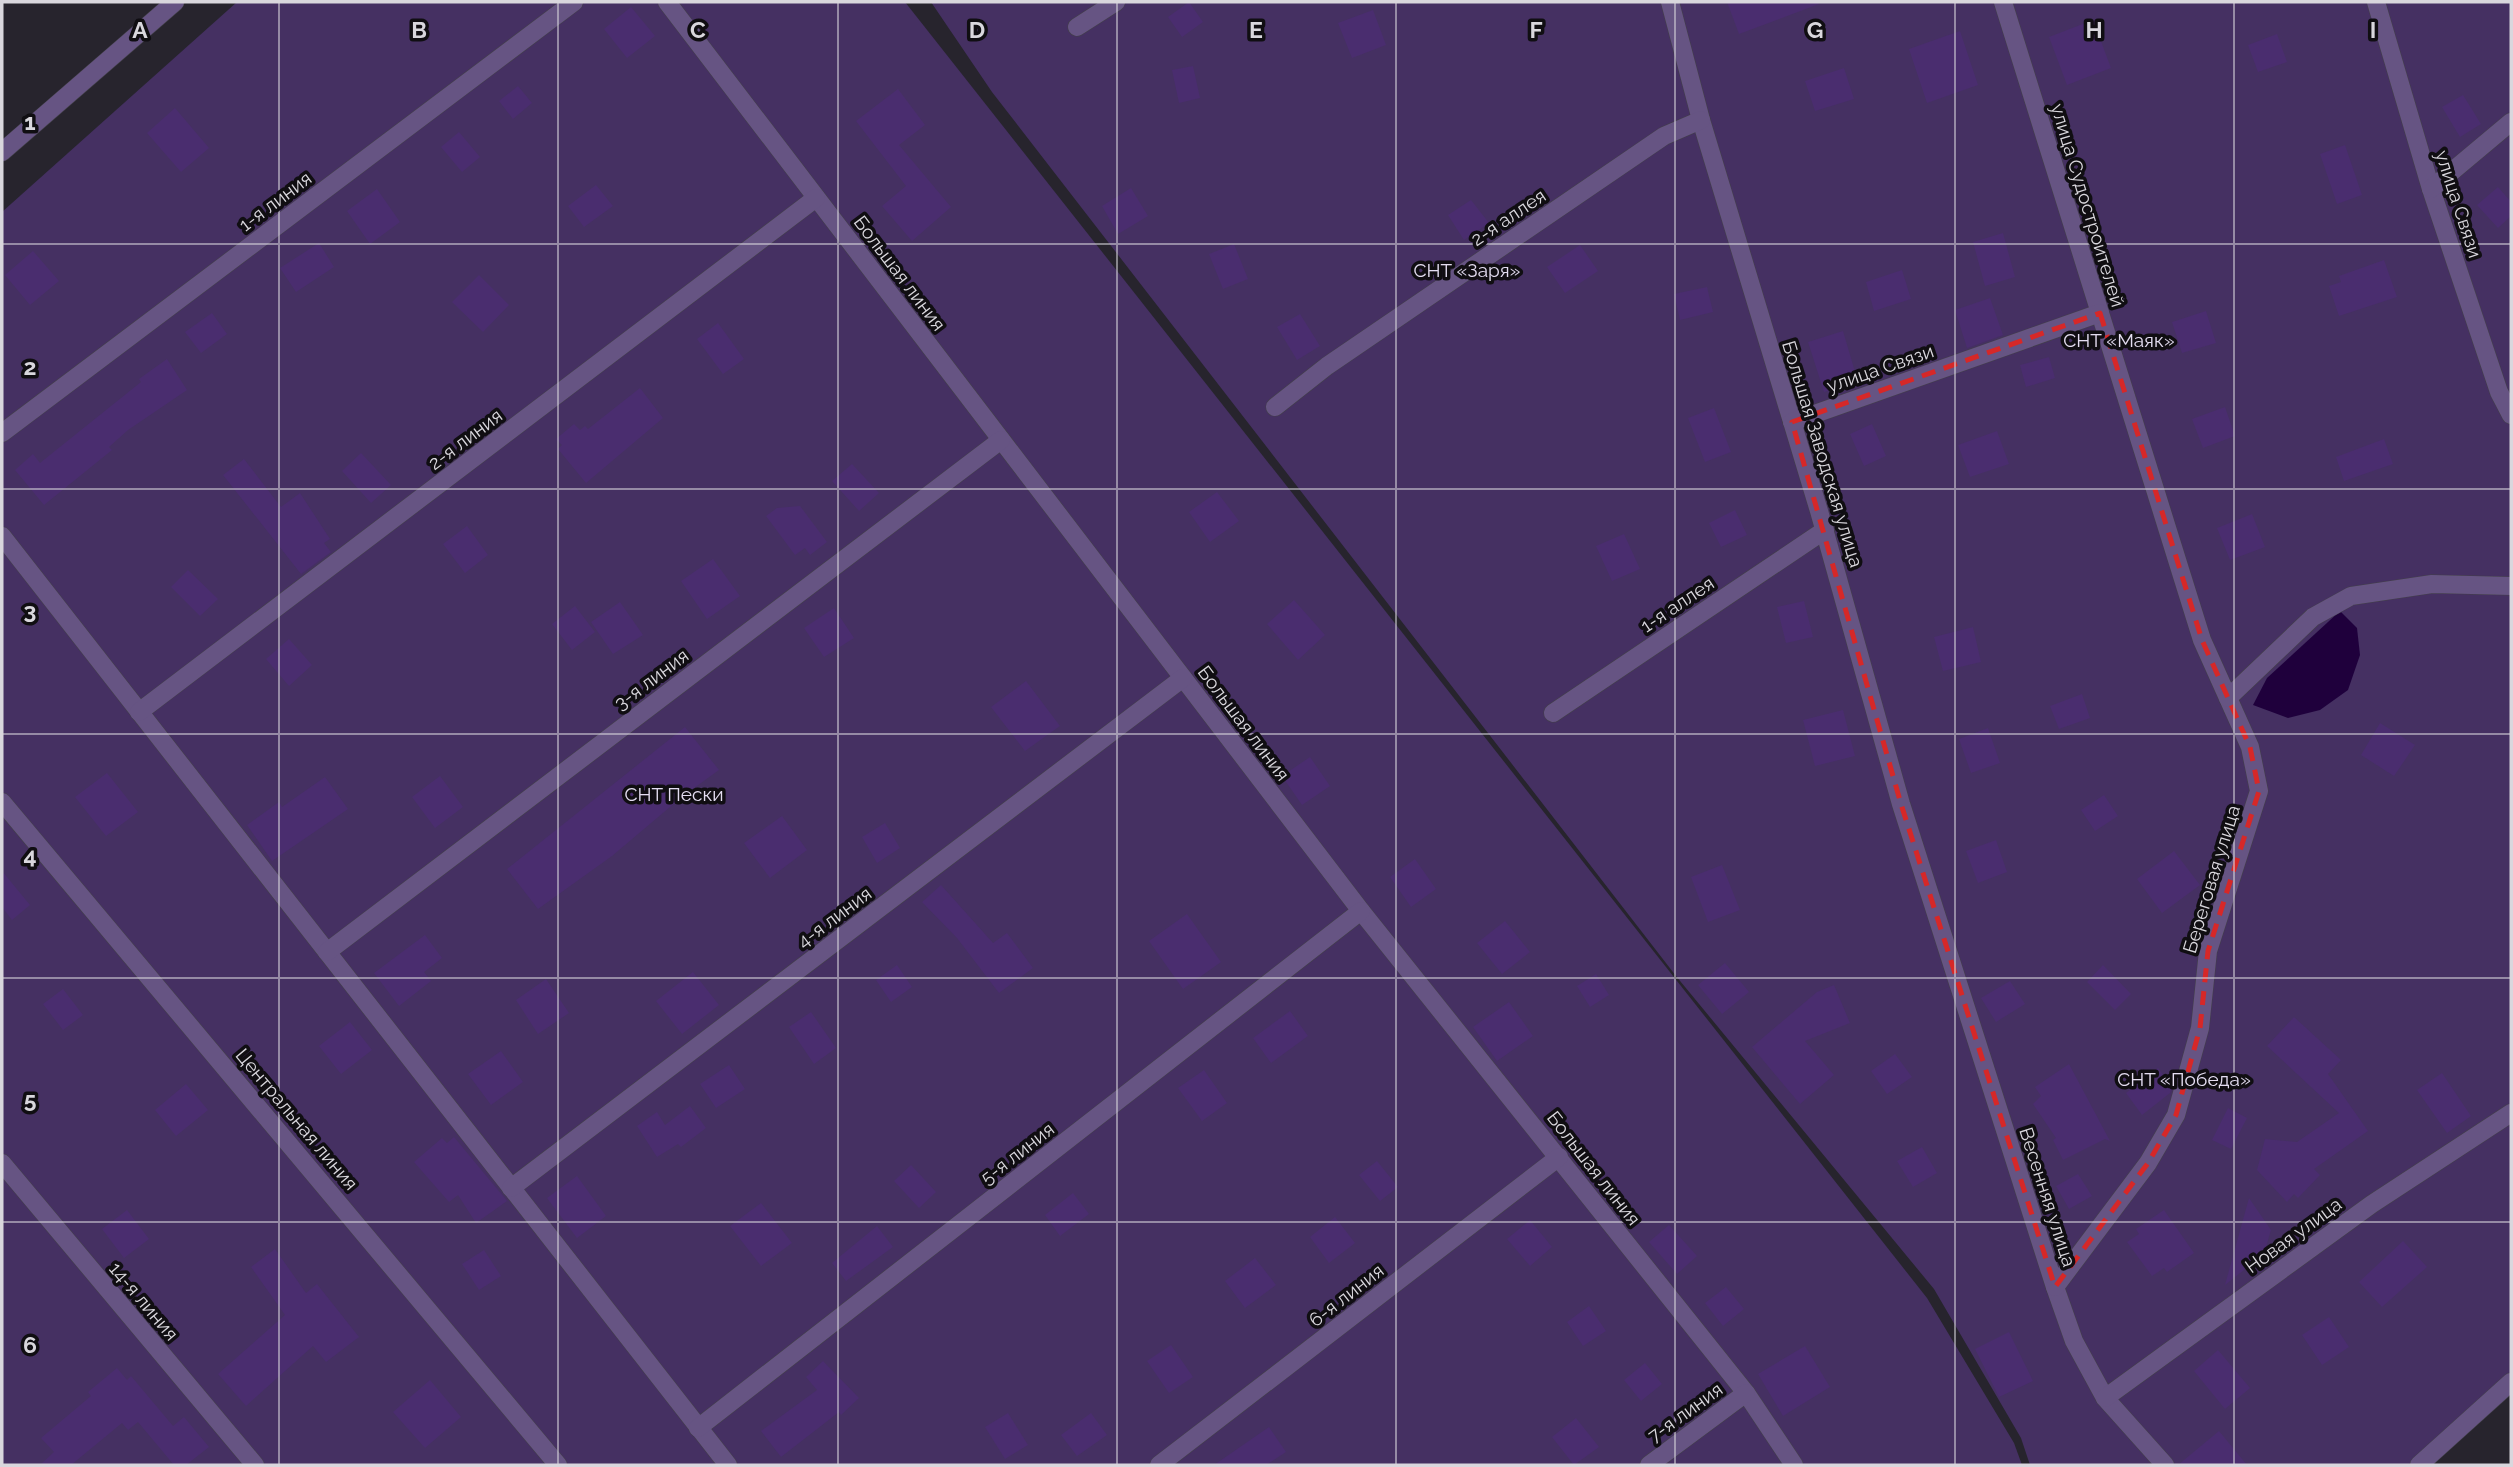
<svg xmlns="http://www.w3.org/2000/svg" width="2513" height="1467" viewBox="0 0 2513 1467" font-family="Raleway,sans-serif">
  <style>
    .green { fill: #453062 }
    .water { fill: #1f003c }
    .building { fill: #4a2d6f }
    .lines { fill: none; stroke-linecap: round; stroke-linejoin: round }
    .minor-casing { stroke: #434149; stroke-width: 19 }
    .minor { stroke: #665483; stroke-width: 18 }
    .marked { fill: none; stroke: #d62828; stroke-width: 5; stroke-dasharray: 14 9; stroke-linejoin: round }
    .grid { fill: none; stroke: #d9d7dd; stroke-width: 2; stroke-opacity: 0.55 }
    .labels { text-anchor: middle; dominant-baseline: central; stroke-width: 7; stroke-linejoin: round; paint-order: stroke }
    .street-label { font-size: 19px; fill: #d9d7dd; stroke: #100e12 }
    .park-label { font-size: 19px; fill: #e4ddf1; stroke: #100e12 }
    .grid-label { font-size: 23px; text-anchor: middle; font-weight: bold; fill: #d9d7dd; stroke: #100e12; stroke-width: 7; stroke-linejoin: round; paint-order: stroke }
  </style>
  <rect width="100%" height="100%" fill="#27242d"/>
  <!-- green -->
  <g class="green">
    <polygon points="237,2 905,2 1927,1298 2014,1443 2022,1465 2,1465 2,212"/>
    <polygon points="931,2 2511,2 2511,1382 2419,1465 2030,1465 2021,1438 1934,1289 1676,976 992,92"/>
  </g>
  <!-- water -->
  <polygon class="water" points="2340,611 2357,628 2360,655 2348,690 2320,710 2288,718 2253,705 2267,678"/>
  <!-- building -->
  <g class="building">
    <polygon points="1189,2 1203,22 1182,37 1168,17"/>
    <polygon points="1727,2 1818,2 1819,4 1739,34"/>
    <polygon points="631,7 655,36 627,58 604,29"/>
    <polygon points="1373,10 1386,45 1352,58 1338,23"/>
    <polygon points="2093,20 2111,68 2067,85 2049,37"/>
    <polygon points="1960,31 1978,85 1927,103 1909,49"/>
    <polygon points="2277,34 2287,62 2258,72 2248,45"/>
    <polygon points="1193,66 1200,98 1179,103 1172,70"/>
    <polygon points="1844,68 1854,99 1815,111 1805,81"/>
    <polygon points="518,86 532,103 513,119 499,101"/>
    <polygon points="898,89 925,125 899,145 951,207 912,241 882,206 906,186 856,121"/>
    <polygon points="2463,95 2481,124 2460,137 2442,107"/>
    <polygon points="175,108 209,148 181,172 147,133"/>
    <polygon points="459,132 480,157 462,172 441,147"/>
    <polygon points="2345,145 2362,195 2337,204 2320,154"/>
    <polygon points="596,185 613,206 584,227 568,206"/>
    <polygon points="2498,187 2511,202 2511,216 2498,228 2477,205"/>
    <polygon points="1131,188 1148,216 1118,234 1102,206"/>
    <polygon points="377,189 400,222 370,244 347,211"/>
    <polygon points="1471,200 1489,223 1464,240 1448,215"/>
    <polygon points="2003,233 2015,277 1985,286 1973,242"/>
    <polygon points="319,243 334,267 296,292 280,268"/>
    <polygon points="1234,244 1248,279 1223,289 1209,254"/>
    <polygon points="1580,245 1598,271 1565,293 1547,267"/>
    <polygon points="33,251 59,281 30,305 5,275"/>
    <polygon points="2384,260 2397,297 2339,316 2329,286 2341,282 2339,276"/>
    <polygon points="1902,270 1911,299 1874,311 1866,282"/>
    <polygon points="479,275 509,305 483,332 452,302"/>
    <polygon points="1707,287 1713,312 1680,320 1674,294"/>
    <polygon points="1990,298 2003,335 1967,348 1955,310"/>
    <polygon points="2206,311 2216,343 2182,353 2172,322"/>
    <polygon points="212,313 227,334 201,353 185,332"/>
    <polygon points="1300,314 1320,346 1297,360 1277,327"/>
    <polygon points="718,323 744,359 723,374 697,339"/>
    <polygon points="1843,331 1858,382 1824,392 1808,342"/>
    <polygon points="2049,357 2055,378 2026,387 2020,365"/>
    <polygon points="167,359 187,390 128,430 109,447 112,450 44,505 15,470 33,454 40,463 141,382 139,379"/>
    <polygon points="640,388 663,418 586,483 558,449 562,445 556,439 574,424 580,430 585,426 588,429"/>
    <polygon points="2225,407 2235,436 2203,448 2192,419"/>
    <polygon points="1714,408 1731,452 1705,462 1688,418"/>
    <polygon points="1872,424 1886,456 1864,466 1850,434"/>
    <polygon points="1997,431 2009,464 1970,477 1958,445"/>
    <polygon points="2384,439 2393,464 2344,481 2336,457"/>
    <polygon points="361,453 391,485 371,503 342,471"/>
    <polygon points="244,459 281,507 300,493 330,539 324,543 331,552 301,574 223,475"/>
    <polygon points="852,464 879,493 859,511 832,481"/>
    <polygon points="1217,492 1239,521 1210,542 1189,512"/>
    <polygon points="800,506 827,542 810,555 805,548 795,555 766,516 777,508"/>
    <polygon points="1735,510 1747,535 1721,547 1709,523"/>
    <polygon points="2252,514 2265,547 2230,560 2217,528"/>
    <polygon points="467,526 488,555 465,573 443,544"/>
    <polygon points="1624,534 1640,569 1612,581 1596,546"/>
    <polygon points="713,559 740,596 707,619 681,581"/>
    <polygon points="188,570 218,599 200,616 171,587"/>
    <polygon points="1294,600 1325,635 1298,660 1267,624"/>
    <polygon points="1804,601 1813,637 1786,643 1777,607"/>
    <polygon points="620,602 643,635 613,654 591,622"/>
    <polygon points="575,606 595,632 572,650 552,624"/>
    <polygon points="834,608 854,638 824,657 804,628"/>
    <polygon points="1973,627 1981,662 1943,671 1934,637"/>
    <polygon points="289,639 312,665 289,686 266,659"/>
    <polygon points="1026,681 1060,726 1025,751 991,707"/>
    <polygon points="2082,694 2090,718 2059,729 2050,706"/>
    <polygon points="1843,710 1855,756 1815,766 1803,720"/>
    <polygon points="2380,723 2415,745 2394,776 2361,755"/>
    <polygon points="685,727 719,770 683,796 612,856 538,909 507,869"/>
    <polygon points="1988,728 2000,763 1971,773 1959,739"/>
    <polygon points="1310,757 1330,786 1302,805 1282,776"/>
    <polygon points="107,773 138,812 106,836 75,797"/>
    <polygon points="440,776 463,807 435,828 412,797"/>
    <polygon points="325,777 348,809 272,861 247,825 279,802 282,807"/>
    <polygon points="2104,795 2118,816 2095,831 2081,810"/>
    <polygon points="782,816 807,850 770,878 744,843"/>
    <polygon points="885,823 900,848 877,863 862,837"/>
    <polygon points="1996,840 2007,872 1978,883 1966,851"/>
    <polygon points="2174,851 2200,885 2162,913 2137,879"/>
    <polygon points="1415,859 1436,889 1411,907 1390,877"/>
    <polygon points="1722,865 1740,910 1708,922 1691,877"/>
    <polygon points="2,871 30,905 12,920 2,907"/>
    <polygon points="941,885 993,943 1007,933 1033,968 999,993 957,938 922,902"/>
    <polygon points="1187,914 1221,962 1183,989 1149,941"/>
    <polygon points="1505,921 1530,952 1502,974 1477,943"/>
    <polygon points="425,935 442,958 424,972 431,981 399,1006 374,973"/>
    <polygon points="1725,963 1749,992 1722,1014 1698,985"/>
    <polygon points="897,965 912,987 891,1002 876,980"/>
    <polygon points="2103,965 2131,994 2115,1010 2087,982"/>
    <polygon points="693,972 719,1005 682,1034 656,1001"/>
    <polygon points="1596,974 1609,995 1590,1007 1577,986"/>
    <polygon points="546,979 569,1013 538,1034 516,1000"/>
    <polygon points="2010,981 2025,1004 1996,1022 1981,998"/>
    <polygon points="1834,985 1850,1023 1805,1041 1834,1075 1800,1104 1752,1047 1817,992"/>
    <polygon points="63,989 83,1015 63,1030 43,1004"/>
    <polygon points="1509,1002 1533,1036 1497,1061 1473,1027"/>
    <polygon points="1290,1011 1308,1036 1271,1063 1253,1038"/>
    <polygon points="811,1012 836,1048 814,1064 789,1027"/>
    <polygon points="2294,1017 2341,1060 2328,1074 2368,1131 2314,1169 2320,1175 2298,1198 2294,1194 2287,1202 2257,1170 2265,1139 2297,1142 2339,1113 2267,1046"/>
    <polygon points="350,1022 372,1050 341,1074 319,1046"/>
    <polygon points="501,1051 523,1082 491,1105 468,1074"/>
    <polygon points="1895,1054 1912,1077 1887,1094 1871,1071"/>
    <polygon points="2069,1064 2110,1141 2105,1139 2063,1160 2053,1140 2056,1138 2033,1104 2041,1096 2035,1087"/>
    <polygon points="729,1065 745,1089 716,1108 700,1084"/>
    <polygon points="2158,1068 2172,1087 2170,1093 2142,1115 2126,1093"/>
    <polygon points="1204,1070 1227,1103 1202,1121 1178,1088"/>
    <polygon points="2442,1073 2471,1116 2447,1133 2417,1090"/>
    <polygon points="186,1084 208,1110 176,1136 155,1110"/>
    <polygon points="690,1106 706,1128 681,1147 678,1144 657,1157 637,1126 657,1112 665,1125"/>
    <polygon points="2228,1108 2247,1118 2231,1149 2212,1140"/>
    <polygon points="454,1137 507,1201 476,1223 458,1195 449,1202 414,1162 442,1138 447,1143"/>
    <polygon points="1922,1147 1937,1173 1913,1187 1897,1161"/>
    <polygon points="1377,1161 1398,1187 1380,1201 1359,1175"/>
    <polygon points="911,1165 936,1192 919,1208 894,1181"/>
    <polygon points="2078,1174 2092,1196 2069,1209 2056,1186"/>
    <polygon points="577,1176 606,1216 577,1238 547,1198"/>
    <polygon points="1073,1193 1089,1214 1060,1236 1045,1215"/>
    <polygon points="2249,1198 2271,1230 2264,1254 2225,1285"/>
    <polygon points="761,1203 792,1243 761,1266 730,1226"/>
    <polygon points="127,1210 149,1239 124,1258 102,1229"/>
    <polygon points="2164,1210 2194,1253 2167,1272 2164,1268 2152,1276 2127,1242 2139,1234 2136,1229"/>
    <polygon points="1335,1217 1355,1243 1329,1263 1310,1237"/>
    <polygon points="1530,1220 1552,1247 1530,1266 1507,1239"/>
    <polygon points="1669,1225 1697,1256 1677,1274 1649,1242"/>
    <polygon points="877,1226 893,1247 846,1281 832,1263"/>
    <polygon points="2403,1241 2427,1267 2382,1307 2359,1282"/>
    <polygon points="275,1249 306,1293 317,1284 359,1337 326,1362 313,1346 246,1406 218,1374 285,1315 251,1267"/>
    <polygon points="484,1250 501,1276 479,1290 462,1264"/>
    <polygon points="1255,1258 1276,1285 1245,1308 1225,1281"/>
    <polygon points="1726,1287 1744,1309 1723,1326 1705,1303"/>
    <polygon points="1589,1306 1606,1331 1583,1346 1567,1322"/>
    <polygon points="2329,1317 2349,1347 2322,1365 2302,1335"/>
    <polygon points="2009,1332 2033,1381 1999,1397 1975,1349"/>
    <polygon points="1171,1345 1193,1377 1169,1393 1147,1361"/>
    <polygon points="1805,1346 1830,1387 1783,1416 1758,1374"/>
    <polygon points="2218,1350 2250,1388 2225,1409 2194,1371"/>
    <polygon points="823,1361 859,1398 841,1415 839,1412 781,1457 761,1431 817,1390 806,1377"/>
    <polygon points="1645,1363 1662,1384 1641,1401 1624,1380"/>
    <polygon points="117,1368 127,1380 131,1376 173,1426 184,1417 209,1447 186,1465 174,1465 138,1422 128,1430 122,1423 71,1465 40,1465 54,1452 41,1438 91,1396 88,1392"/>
    <polygon points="430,1380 461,1417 425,1448 393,1412"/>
    <polygon points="1008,1413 1028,1445 1005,1459 985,1427"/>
    <polygon points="1091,1413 1107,1435 1077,1456 1061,1435"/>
    <polygon points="1576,1418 1599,1447 1574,1465 1552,1437"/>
    <polygon points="1269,1427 1286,1452 1266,1465 1214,1465"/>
    <polygon points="2219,1431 2247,1465 2178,1465"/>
  </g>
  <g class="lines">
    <!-- minor casing -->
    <g class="minor-casing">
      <g id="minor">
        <polyline points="667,2 1361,911 1746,1393 1794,1465"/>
        <polyline points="1670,2 1701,120 1819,511 1901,804 2055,1287 2074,1341 2105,1398 2165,1465"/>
        <polyline points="2003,2 2202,640 2250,747 2259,791 2208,951 2200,1028 2176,1115 2148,1163 2055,1287"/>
        <polyline points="2376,2 2431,189 2499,392 2511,415"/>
        <polyline points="1077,27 1116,2"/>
        <polyline points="2,152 175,2"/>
        <polyline points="2431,189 2511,122"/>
        <polyline points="1275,407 1327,366 1664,136 1701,120"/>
        <polyline points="1792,422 2100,313"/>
        <polyline points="2,433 574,2"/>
        <polyline points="2,536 728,1465"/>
        <polyline points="2228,698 2313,617 2351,596 2432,584 2511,586"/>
        <polyline points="139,712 816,198"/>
        <polyline points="1553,713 1825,530"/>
        <polyline points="2,802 558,1465"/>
        <polyline points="327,952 1001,440"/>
        <polyline points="2,1163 255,1465"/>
        <polyline points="511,1188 1183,678"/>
        <polyline points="2105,1398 2372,1204 2511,1113"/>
        <polyline points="698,1428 1361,911"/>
        <polyline points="1159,1465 1559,1157"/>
        <polyline points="1649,1465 1746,1393"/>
        <polyline points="2419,1465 2511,1382"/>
      </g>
    </g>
    <!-- minor -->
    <use href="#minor" class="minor"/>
  </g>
  <!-- marked area -->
  <path class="marked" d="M2100,313L2202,640L2250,747L2259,791L2208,951L2200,1028L2176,1115L2148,1163L2055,1287L1901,804L1792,422Z"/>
  <!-- grid -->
  <path class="grid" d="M279,2V1465M558,2V1465M838,2V1465M1117,2V1465M1396,2V1465M1675,2V1465M1955,2V1465M2234,2V1465M2,244H2511M2,489H2511M2,734H2511M2,978H2511M2,1222H2511"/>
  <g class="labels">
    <!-- street labels -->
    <g class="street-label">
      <text transform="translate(275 201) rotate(-37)">1-я линия</text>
      <text transform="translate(2459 204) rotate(72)">улица Связи</text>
      <text transform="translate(2088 205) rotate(73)">улица Судостроителей</text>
      <text transform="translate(1508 217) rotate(-34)">2-я аллея</text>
      <text transform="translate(900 273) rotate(53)">Большая линия</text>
      <text transform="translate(1880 368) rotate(-19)">улица Связи</text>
      <text transform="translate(465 439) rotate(-37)">2-я линия</text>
      <text transform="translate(1823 454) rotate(73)">Большая Заводская улица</text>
      <text transform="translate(1677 604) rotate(-34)">1-я аллея</text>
      <text transform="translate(651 679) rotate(-37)">3-я линия</text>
      <text transform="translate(1244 723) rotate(53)">Большая линия</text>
      <text transform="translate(2211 879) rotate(-73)">Береговая улица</text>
      <text transform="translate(834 917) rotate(-37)">4-я линия</text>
      <text transform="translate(297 1119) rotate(50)">Центральная линия</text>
      <text transform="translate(1017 1153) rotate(-38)">5-я линия</text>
      <text transform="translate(1594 1168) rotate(52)">Большая линия</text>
      <text transform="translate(2048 1197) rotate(72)">Весенняя улица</text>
      <text transform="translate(2293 1235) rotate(-36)">Новая улица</text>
      <text transform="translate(1346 1295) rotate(-38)">6-я линия</text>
      <text transform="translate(144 1301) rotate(50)">14-я линия</text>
      <text transform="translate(1685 1412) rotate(-36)">7-я линия</text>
    </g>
    <!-- park labels -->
    <g class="park-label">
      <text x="1467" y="270">СНТ «Заря»</text>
      <text x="2119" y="340">СНТ «Маяк»</text>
      <text x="674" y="794">СНТ Пески</text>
      <text x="2184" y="1079">СНТ «Победа»</text>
    </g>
  </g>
  <g class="grid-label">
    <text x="140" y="38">A</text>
    <text x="419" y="38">B</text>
    <text x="698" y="38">C</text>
    <text x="977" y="38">D</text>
    <text x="1256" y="38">E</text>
    <text x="1536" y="38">F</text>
    <text x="1815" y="38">G</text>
    <text x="2094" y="38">H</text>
    <text x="2373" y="38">I</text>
    <text x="30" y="130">1</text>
    <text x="30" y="375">2</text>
    <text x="30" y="619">3</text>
    <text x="30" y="864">4</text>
    <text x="30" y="1108">5</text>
    <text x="30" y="1353">6</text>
  </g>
  <!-- border -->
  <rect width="2513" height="1467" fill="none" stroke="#d9d7dd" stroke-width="7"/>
</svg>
